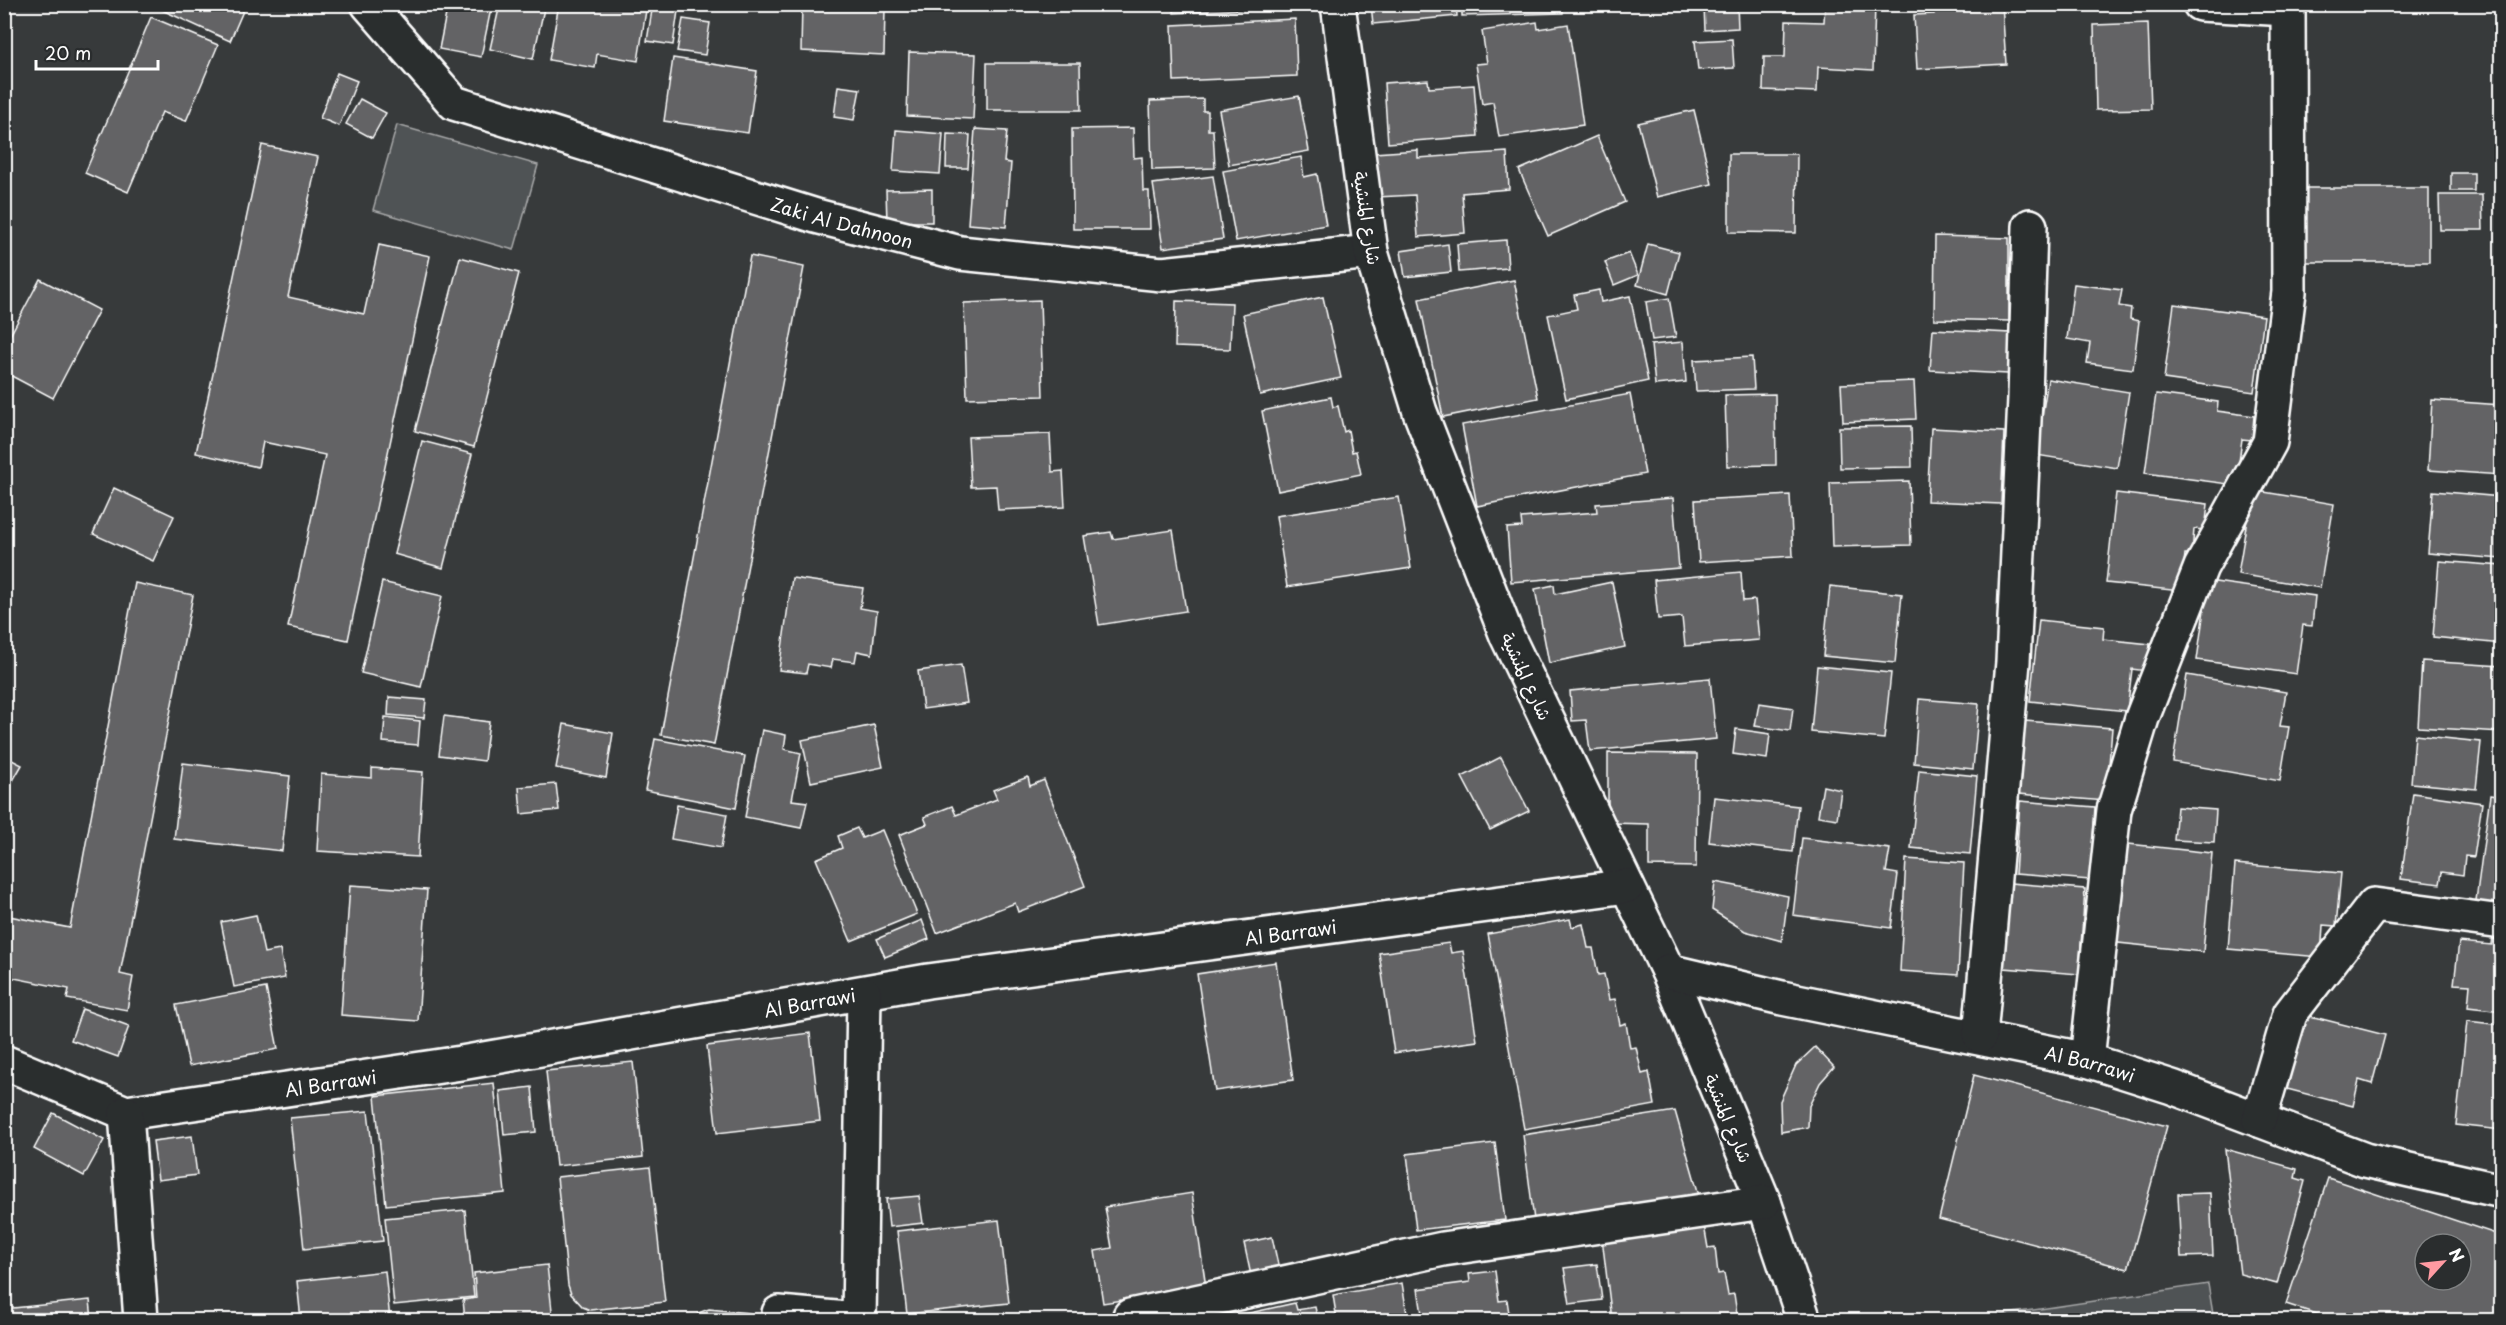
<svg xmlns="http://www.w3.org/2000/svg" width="2506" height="1325" viewBox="0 0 2506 1325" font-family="'Playpen Sans','Playpen Sans Arabic',sans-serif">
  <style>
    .green { fill: #505354; stroke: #a8a9aa; stroke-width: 1.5 }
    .building { fill: #636465; stroke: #fff; stroke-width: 1.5; fill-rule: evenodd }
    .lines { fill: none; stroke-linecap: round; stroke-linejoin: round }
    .street-casing { stroke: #fff; stroke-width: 38 }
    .street { stroke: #2a2d2e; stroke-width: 33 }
    .labels { text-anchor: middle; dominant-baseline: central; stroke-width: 5; stroke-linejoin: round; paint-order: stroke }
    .street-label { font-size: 18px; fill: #fff; stroke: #2a2d2e }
  </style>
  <rect width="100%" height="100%" fill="#373a3b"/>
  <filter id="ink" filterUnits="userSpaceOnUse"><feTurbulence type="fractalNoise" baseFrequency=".0167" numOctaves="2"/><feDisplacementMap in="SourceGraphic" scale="12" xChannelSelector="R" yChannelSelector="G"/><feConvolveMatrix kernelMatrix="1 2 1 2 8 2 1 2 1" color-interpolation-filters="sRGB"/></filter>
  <g filter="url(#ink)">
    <!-- green -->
    <g class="green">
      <polygon points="397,125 538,165 514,250 373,210"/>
      <polygon points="2208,1284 2214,1320 1966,1320"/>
    </g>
    <!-- building -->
    <g class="building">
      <polygon points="149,4 246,4 230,41"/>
      <polygon points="448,4 492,4 481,57 439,49"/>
      <polygon points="500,4 545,4 533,59 490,49"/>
      <polygon points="559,4 647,4 638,61 597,54 595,68 549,60"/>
      <polygon points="653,4 679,4 673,45 647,41"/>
      <polygon points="802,4 940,4 940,9 885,8 884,55 801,51"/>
      <polygon points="1174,4 1270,4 1270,8 1174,13"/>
      <polygon points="1371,4 1456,4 1457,16 1373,24"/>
      <polygon points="1462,4 1563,4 1563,13 1462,16"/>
      <polygon points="1737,4 1738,28 1705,30 1704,7"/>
      <polygon points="1825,4 1875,4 1873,70 1818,67 1817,92 1763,90 1764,57 1785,57 1786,21 1824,22"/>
      <polygon points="1933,4 2002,4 2006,64 1917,69 1914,15 1934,14"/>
      <polygon points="151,17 218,45 186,121 162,112 128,192 85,173"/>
      <polygon points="683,19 710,23 705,55 677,51"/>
      <polygon points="1295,19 1297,76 1174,81 1172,25"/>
      <polygon points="1537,22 1538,29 1568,24 1583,125 1499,137 1493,102 1482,104 1476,64 1487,63 1482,31"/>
      <polygon points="2148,23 2151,109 2096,110 2094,25"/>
      <polygon points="1732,39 1734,68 1698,70 1695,41"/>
      <polygon points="909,52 976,54 973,119 907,116"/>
      <polygon points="673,58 757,71 748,133 664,121"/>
      <polygon points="987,63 1080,63 1081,110 987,110"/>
      <polygon points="337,73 357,81 339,126 320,118"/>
      <polygon points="1428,80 1429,88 1474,85 1478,136 1388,143 1384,83"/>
      <polygon points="838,86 860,89 854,120 834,117"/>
      <polygon points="1299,96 1309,151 1229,165 1219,110"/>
      <polygon points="360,99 386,113 372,138 346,124"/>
      <polygon points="1203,99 1203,111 1208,111 1208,130 1213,130 1215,168 1152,170 1150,101"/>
      <polygon points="1694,110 1712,184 1657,197 1638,123"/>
      <polygon points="1133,128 1134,158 1142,157 1143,191 1149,191 1150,229 1073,229 1072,129"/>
      <polygon points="975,129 1007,131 1004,162 1011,163 1006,227 968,224"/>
      <polygon points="896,130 943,134 940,174 893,171"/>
      <polygon points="947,134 970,135 968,168 946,168"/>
      <polygon points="1597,136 1625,202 1548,236 1519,170"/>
      <polygon points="262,145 318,157 288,297 364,314 379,245 430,256 348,640 288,627 325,455 263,442 258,467 196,453"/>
      <polygon points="1418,150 1418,158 1507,152 1509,189 1462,193 1465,233 1418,237 1415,195 1377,197 1374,153"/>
      <polygon points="1729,154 1797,154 1796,233 1729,232"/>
      <polygon points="1301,157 1304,177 1317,174 1326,225 1236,241 1223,171"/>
      <rect x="2451" y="173" width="23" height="18"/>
      <polygon points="1213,176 1223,239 1163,248 1153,184"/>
      <rect x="2297" y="188" width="132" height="74"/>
      <polygon points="932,189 932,222 887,222 886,190"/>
      <polygon points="2439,195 2482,195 2483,230 2440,230"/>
      <polygon points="1935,236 2009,238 2009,321 1934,319"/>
      <polygon points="1506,240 1508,268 1459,272 1457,244"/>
      <polygon points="1448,244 1451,272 1405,277 1401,251"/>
      <polygon points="1648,244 1679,252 1668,294 1637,285"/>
      <polygon points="1629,253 1638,275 1614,285 1605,262"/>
      <polygon points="750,256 804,267 714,745 661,735"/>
      <polygon points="460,257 519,273 474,447 415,431"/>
      <polygon points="2501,259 2502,259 2502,343 2495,343"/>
      <polygon points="40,279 99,310 53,398 4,372 4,347"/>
      <polygon points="1514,280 1538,398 1443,417 1419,299"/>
      <polygon points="2074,284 2122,290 2119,306 2131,308 2130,319 2139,321 2133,369 2087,363 2090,343 2067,339"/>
      <polygon points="1599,290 1601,302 1630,296 1648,381 1566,399 1548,315 1577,309 1574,295"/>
      <polygon points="1323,297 1341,378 1260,395 1243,314"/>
      <polygon points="1669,298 1676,337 1652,340 1646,302"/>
      <polygon points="1040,300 1043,396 967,398 964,303"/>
      <polygon points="1176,301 1232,303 1230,349 1175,347"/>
      <polygon points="2174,304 2264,316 2254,392 2164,379"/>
      <polygon points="1933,329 2010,333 2008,374 1930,370"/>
      <polygon points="1683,342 1686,382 1655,385 1651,345"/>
      <polygon points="1752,357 1754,389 1696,391 1694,360"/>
      <polygon points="2048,379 2129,392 2117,468 2036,455"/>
      <polygon points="1914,381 1916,419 1843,422 1841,384"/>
      <polygon points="1630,394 1645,474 1477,506 1462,425"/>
      <polygon points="1775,394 1776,465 1727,466 1725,395"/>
      <polygon points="2156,394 2218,402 2217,411 2254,416 2252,440 2242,439 2236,485 2145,473"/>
      <polygon points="1331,397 1333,407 1338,406 1344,432 1348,430 1352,452 1356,451 1361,474 1278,491 1262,411"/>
      <polygon points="2432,400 2502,405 2502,475 2428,470"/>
      <polygon points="1911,426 1912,467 1840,468 1839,427"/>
      <polygon points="1931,428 2004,432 2001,504 1927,501"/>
      <polygon points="1050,434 1052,472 1063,471 1065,507 998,510 996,486 971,487 968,437"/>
      <polygon points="422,441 472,454 443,568 394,554"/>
      <polygon points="1909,481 1911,545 1832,547 1830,483"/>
      <polygon points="114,488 174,516 153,561 93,534"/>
      <polygon points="2252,490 2334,504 2320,588 2238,574"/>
      <polygon points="2433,491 2502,497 2502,559 2428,553"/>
      <polygon points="2116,493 2208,504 2205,530 2194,529 2192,554 2185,554 2181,591 2106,583"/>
      <polygon points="1790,495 1793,556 1699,562 1695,500"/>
      <polygon points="1399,497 1411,568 1287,587 1276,516"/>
      <polygon points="1673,498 1679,568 1511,582 1507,528 1522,527 1521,518 1597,512 1596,504"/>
      <polygon points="1173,530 1186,611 1099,625 1084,536 1111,532 1113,539"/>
      <polygon points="2439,561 2502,566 2502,644 2433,637"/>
      <polygon points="1741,572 1743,601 1755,600 1759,640 1685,646 1682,617 1658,619 1654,580"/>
      <polygon points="792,578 863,588 860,608 877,611 872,654 857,651 855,662 833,659 831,668 808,664 806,673 779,670"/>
      <polygon points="2208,581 2315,596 2312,626 2303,625 2296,674 2197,660"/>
      <polygon points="382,582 442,596 421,687 361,673"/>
      <polygon points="1612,582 1625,647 1549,663 1535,589 1554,585 1555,594"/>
      <polygon points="135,583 193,595 120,974 133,977 127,1010 67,999 69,989 4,976 4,915 70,928"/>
      <polygon points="1830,586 1902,594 1895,663 1823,656"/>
      <polygon points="2039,620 2104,627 2103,639 2150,644 2147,671 2132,669 2127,711 2030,701"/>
      <polygon points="2422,661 2502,666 2502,732 2418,727"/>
      <polygon points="961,665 967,703 923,709 918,671"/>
      <polygon points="1817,666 1891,673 1884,739 1811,732"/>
      <polygon points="2187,675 2286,692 2280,726 2289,727 2280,781 2173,762"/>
      <polygon points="1710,678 1716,739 1590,751 1586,720 1572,721 1570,691"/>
      <polygon points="389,697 426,700 424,718 388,715"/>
      <polygon points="1919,699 1979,704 1973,769 1914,763"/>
      <polygon points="1759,703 1793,708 1790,731 1755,726"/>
      <polygon points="444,716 489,722 484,761 439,755"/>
      <polygon points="385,717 420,721 418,745 383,742"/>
      <polygon points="2024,721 2112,728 2106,801 2019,794"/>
      <polygon points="564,724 613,733 606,778 556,768"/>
      <polygon points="874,725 883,767 811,782 802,740"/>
      <polygon points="1736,729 1770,734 1767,759 1733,754"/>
      <polygon points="762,730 786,735 784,749 801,753 792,800 807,802 801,828 745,817"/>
      <polygon points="2415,735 2481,742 2476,789 2411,783"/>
      <polygon points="655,739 745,756 736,808 645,790"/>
      <polygon points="1608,753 1697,754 1696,867 1649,866 1649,824 1608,823"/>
      <polygon points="4,756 22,765 4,796"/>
      <polygon points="1501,757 1529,811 1490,830 1462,777"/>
      <polygon points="183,763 290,776 282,851 174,839"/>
      <polygon points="372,768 423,772 418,857 317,851 321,774 372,778"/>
      <polygon points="1919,770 1977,776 1970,854 1911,848"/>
      <polygon points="1028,777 1030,786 1044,780 1085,886 1018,912 1015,903 937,933 899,835 927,824 924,817 952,806 956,815 997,799 993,790"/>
      <polygon points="556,784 559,810 521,814 519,787"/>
      <polygon points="1823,786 1841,790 1837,819 1818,816"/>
      <polygon points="2413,793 2482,803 2474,857 2465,856 2463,875 2442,872 2440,884 2401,879"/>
      <polygon points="2490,795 2502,797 2502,911 2475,908"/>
      <polygon points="1714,797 1798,806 1793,852 1709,842"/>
      <polygon points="2020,801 2095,807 2090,880 2015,874"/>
      <polygon points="677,805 727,814 721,848 671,839"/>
      <polygon points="2177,807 2216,810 2214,842 2174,840"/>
      <polygon points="857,828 862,838 882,830 917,914 851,941 816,859 842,848 838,836"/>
      <polygon points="1802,838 1890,849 1886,872 1898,874 1891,928 1793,915"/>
      <polygon points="2119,843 2212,853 2203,952 2109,942"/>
      <polygon points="1906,859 1964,863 1958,975 1900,971"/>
      <polygon points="2235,864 2341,873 2336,926 2323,925 2321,957 2228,949"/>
      <polygon points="1715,882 1788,896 1782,941 1745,931 1712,910"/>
      <polygon points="2010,883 2085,889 2079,974 2004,968"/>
      <polygon points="350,885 427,890 418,1021 341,1015"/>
      <polygon points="256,915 264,953 280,950 285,978 234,987 221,922"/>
      <polygon points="1570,919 1572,927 1583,924 1588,948 1593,948 1598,975 1604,974 1609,1000 1615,999 1620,1025 1626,1023 1630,1048 1636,1047 1642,1074 1649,1072 1655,1105 1524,1129 1488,934"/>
      <polygon points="922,920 929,939 885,957 877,939"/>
      <polygon points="2493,937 2502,938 2502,1011 2468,1007 2470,985 2454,984 2459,942 2492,945"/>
      <polygon points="1449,943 1451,953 1463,951 1477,1041 1394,1053 1379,953"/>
      <polygon points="1276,962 1293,1080 1215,1091 1197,974"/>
      <polygon points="266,988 278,1049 189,1066 176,1005"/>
      <polygon points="82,1009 129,1026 118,1057 71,1040"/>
      <polygon points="2306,1015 2385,1035 2372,1084 2359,1080 2353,1106 2287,1089"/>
      <polygon points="2467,1021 2502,1025 2502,1130 2456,1125"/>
      <polygon points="810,1033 820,1121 717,1133 707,1046"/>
      <polygon points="1815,1047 1834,1067 1820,1083 1809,1106 1808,1127 1781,1132 1780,1101 1796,1065"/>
      <polygon points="633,1062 643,1157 556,1166 546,1071"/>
      <polygon points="1974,1075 2167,1126 2128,1269 1939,1219"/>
      <polygon points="494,1083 505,1193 386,1205 375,1096"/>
      <polygon points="532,1087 536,1132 504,1135 500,1091"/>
      <polygon points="368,1111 383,1241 304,1249 290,1118"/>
      <polygon points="1675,1111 1699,1195 1534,1220 1523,1135"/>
      <polygon points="53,1113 104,1140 84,1176 34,1149"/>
      <polygon points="192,1136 197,1175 158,1180 153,1141"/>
      <polygon points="1495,1143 1505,1220 1416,1230 1407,1154"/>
      <polygon points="2225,1149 2297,1169 2295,1178 2305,1181 2277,1284 2240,1274"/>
      <polygon points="650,1167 665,1302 590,1310 583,1307 571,1294 568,1285 557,1177"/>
      <path d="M2328,1178L2502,1236L2500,1320H2335L2286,1304ZM2425,1244H2461V1280H2425Z"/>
      <polygon points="1192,1193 1206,1287 1103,1303 1095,1251 1112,1248 1105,1207"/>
      <polygon points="2210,1193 2213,1256 2181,1257 2178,1194"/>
      <polygon points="919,1196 923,1223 889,1227 886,1199"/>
      <polygon points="465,1210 474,1297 394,1305 385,1218"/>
      <polygon points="999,1220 1009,1303 907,1314 897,1231"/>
      <polygon points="1704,1225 1708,1248 1715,1247 1718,1274 1724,1273 1728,1295 1734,1294 1737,1314 1687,1320 1612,1320 1602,1238"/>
      <polygon points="1272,1237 1280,1274 1252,1280 1244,1243"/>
      <polygon points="1597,1264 1602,1300 1570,1304 1564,1268"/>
      <polygon points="547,1265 553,1320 465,1320 463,1300 476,1298 474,1273"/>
      <polygon points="385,1271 390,1320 301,1320 297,1281"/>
      <polygon points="1495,1271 1499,1301 1507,1300 1510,1320 1423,1320 1418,1289 1470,1282 1469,1274"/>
      <polygon points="1402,1283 1408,1320 1337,1320 1333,1295"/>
      <polygon points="90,1300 92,1320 4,1320 4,1309"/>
      <polygon points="1295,1303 1297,1310 1315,1307 1318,1320 1218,1320"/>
      <polygon points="709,1309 749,1313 756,1320 694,1320 698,1313"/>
    </g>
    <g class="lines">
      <!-- street casing -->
      <g class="street-casing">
        <g id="street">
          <path id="s1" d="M368,4L454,103L816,216L960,253L1162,274L1371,252"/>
          <polyline points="1338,4 1371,252 1420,412 1507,636 1668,971 1764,1202 1804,1320"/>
          <polyline points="2200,4 2288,9"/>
          <path id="s2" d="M1668,971L1782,998L2087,1060L2172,1087L2365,1160L2502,1191"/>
          <polyline points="1980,1036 2013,662 2025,398 2030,226"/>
          <polyline points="2087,1060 2114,810 2142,718 2201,567 2270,442 2289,292 2288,4"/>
          <path id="s3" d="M4,1062L126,1113L461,1063L928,981L1627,886"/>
          <polyline points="126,1113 141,1320"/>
          <polyline points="2259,1120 2290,1014 2374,905 2502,922"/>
          <polyline points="779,1320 779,1313 859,1320 864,993"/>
          <polyline points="1131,1320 1130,1316 1443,1249 1764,1202"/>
        </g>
      </g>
      <!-- street -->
      <use href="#street" class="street"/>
    </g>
  </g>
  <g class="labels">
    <!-- street labels -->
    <g class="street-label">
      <text transform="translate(1368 218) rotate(81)">شارع المنشية</text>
      <text stroke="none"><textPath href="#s1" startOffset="537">Zaki Al Dahnoon</textPath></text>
      <text transform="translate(1527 676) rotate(65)">شارع المنشية</text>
      <text stroke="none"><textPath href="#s3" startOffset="1311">Al Barrawi</textPath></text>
      <text stroke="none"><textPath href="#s3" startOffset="825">Al Barrawi</textPath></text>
      <text stroke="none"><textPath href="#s2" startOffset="432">Al Barrawi</textPath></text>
      <text stroke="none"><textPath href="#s3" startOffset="339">Al Barrawi</textPath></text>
      <text transform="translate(1729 1118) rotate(67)">شارع المنشية</text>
    </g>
  </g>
  <!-- margin -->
  <rect width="2506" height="1325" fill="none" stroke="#2a2d2e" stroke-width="24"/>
  <rect x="12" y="12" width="2482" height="1301" fill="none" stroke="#fff" stroke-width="2" filter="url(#ink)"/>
  <!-- north arrow -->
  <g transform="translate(2443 1262) rotate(63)"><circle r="28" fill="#2a2d2e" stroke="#7f8182" stroke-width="1.5"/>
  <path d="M0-4.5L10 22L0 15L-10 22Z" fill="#ff9aa2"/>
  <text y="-9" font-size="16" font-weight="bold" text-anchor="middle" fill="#ffffff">N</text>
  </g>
  <!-- scale -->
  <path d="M36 60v9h122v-9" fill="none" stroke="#ffffff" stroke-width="3"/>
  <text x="45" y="60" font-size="18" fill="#ffffff" stroke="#2a2d2e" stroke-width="4.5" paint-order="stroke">20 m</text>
</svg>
